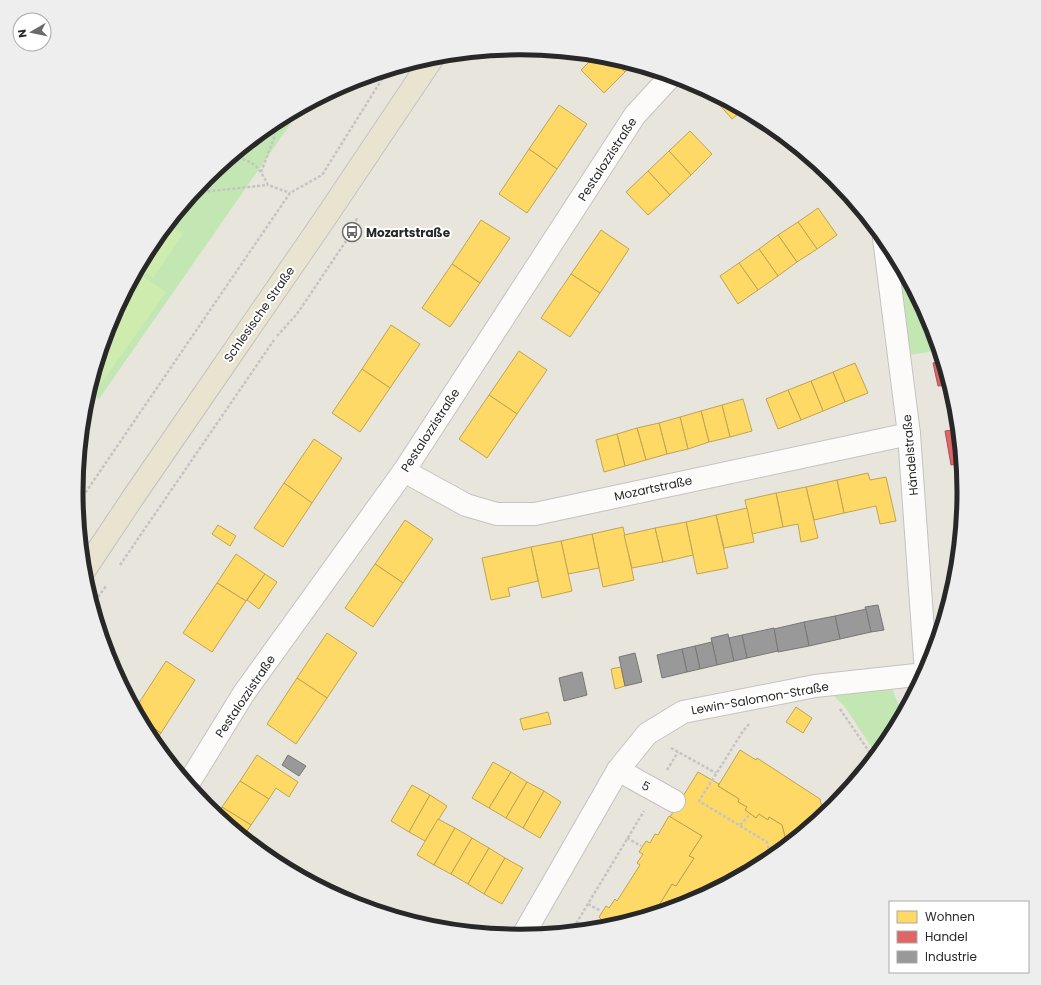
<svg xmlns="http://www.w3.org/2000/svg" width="1041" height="985" viewBox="0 0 1041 985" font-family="Poppins,sans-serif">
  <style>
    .green { fill: #c3e7b2 }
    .pitch { fill: #cfecaf }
    .homes { fill: #ffd966; stroke: #bea453 }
    .shops { fill: #e06666; stroke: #a95353 }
    .industry { fill: #999; stroke: #777 }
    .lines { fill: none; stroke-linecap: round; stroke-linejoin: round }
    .minor-casing { stroke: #c4c3c3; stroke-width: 24 }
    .major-casing { stroke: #c4c2c0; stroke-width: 24 }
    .path { stroke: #c5c4c3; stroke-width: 2.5; stroke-dasharray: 3 2; stroke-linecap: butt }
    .minor { stroke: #fcfbfa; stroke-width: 22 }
    .major { stroke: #e8e4d0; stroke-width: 22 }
    .labels { text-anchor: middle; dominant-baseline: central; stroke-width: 4; stroke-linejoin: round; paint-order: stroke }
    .street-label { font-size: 12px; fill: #282828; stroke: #fff }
    .poi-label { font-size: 12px; font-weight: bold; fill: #282828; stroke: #fff; text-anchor: start }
    .rim { fill: none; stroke: #282828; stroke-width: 5 }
  </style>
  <rect width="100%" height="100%" fill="#e8e5dd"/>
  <!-- green -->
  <g class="green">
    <polygon points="300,110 99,399 89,392 110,322 151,245 206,178 274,123"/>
    <polygon points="892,250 931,323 940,350 910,355"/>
    <polygon points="890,684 903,715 890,740 877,755 845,707 828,690"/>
  </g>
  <!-- pitch -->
  <g class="pitch">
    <polygon points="168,224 183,234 153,278 139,268 151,245"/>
    <polygon points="137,272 166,292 96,391 90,387 110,322"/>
  </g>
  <!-- homes -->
  <g class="homes">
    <polygon points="596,55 610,57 625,72 604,93 581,70"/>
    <polygon points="610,57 632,64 625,72"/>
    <polygon points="712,93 743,110 732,119 711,95"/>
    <polygon points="559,105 587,124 557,169 529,149"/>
    <polygon points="690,131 712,154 691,175 669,151"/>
    <polygon points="529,149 557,169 527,213 499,194"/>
    <polygon points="669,151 691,175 670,195 648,171"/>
    <polygon points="648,171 670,195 648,215 626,192"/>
    <polygon points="818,208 837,235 817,249 798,222"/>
    <polygon points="481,220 510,238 480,283 452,264"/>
    <polygon points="798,222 817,249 797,262 778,235"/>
    <polygon points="601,230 629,249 600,293 571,274"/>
    <polygon points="778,235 797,262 778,276 759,249"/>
    <polygon points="759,249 778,276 758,290 739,263"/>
    <polygon points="739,263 758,290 738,304 720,276"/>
    <polygon points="452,264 480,283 450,327 422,308"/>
    <polygon points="571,274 600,293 570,337 541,318"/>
    <polygon points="391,325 420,344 390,388 362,369"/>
    <polygon points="519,351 547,370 517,414 489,395"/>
    <polygon points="855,363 868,393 845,402 833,372"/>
    <polygon points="362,369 390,388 360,432 332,413"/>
    <polygon points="833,372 845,402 823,411 811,381"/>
    <polygon points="811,381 823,411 801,420 788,390"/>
    <polygon points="788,390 801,420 778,429 766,399"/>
    <polygon points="489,395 517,414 487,458 459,439"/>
    <polygon points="743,399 752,431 730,437 722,405"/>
    <polygon points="722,405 730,437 709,442 701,411"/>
    <polygon points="701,411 709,442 688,449 680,417"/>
    <polygon points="680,417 688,449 667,454 659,423"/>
    <polygon points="659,423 667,454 646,460 637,428"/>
    <polygon points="637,428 646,460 625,466 617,434"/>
    <polygon points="617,434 625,466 604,472 596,440"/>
    <polygon points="314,439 342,458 312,503 284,483"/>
    <polygon points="868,473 870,480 886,477 896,521 880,524 876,506 844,513 837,480"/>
    <polygon points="837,480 844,513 814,520 806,487"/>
    <polygon points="284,483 312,503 283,547 254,528"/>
    <polygon points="806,487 818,538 801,542 798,524 783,527 776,493"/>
    <polygon points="776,493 783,527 752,534 745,500"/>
    <polygon points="747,508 754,542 724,548 716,515"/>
    <polygon points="716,515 728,568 697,574 686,522"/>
    <polygon points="405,520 433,539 403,583 375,564"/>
    <polygon points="686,522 693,555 663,562 655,528"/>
    <polygon points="218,525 236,536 230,546 212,534"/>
    <polygon points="623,527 634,580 603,587 592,534"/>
    <polygon points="655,528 663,562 632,568 624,535"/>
    <polygon points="592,534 599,568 568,574 561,541"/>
    <polygon points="561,541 572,591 542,598 531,547"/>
    <polygon points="531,547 538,581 508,588 510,596 491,600 482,558"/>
    <polygon points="236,554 265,574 246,601 217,583"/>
    <polygon points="375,564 403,583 373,627 345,608"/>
    <polygon points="265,574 277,582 259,609 247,600"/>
    <polygon points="217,583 246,601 212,652 183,633"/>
    <polygon points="327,633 357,653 327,698 297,678"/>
    <polygon points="166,661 195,680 161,733 141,720 135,709"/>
    <polygon points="621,667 625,686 615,689 611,669"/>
    <polygon points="297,678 327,698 296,744 267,724"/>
    <polygon points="796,707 812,718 803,733 786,722"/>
    <polygon points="548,712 551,724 523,730 520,719"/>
    <polygon points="141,720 161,733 154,743 151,739"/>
    <polygon points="740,750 756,760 757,758 820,799 824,816 785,848 783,841 786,841 782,825 769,817 768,820 759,814 756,818 745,810 747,807 738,802 739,799 718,786"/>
    <polygon points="257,755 298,782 289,797 276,788 269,799 240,781"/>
    <polygon points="493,762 511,772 489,808 472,798"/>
    <polygon points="511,772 527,782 506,818 489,808"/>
    <polygon points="698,772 719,784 718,786 739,799 738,802 747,807 745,810 756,818 759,814 768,820 769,817 782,825 786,841 783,841 785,848 767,862 690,903 653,915 672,884 676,886 694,858 689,856 702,836 670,817"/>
    <polygon points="240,781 269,799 251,825 222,807"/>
    <polygon points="527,782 544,791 523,828 506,818"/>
    <polygon points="412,785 430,795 409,832 391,821"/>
    <polygon points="544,791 561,802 540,838 523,828"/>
    <polygon points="430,795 447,806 425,841 409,832"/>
    <polygon points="222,807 251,825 243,837 216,815"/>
    <polygon points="669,816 702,836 689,856 694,858 676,886 672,884 653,915 607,929 597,929 602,920 599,917 606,906 609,908 615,899 617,901 640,865 637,863 643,854 639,852 646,841 650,843 655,834 658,835"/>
    <polygon points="438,819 455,828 434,865 417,855"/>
    <polygon points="455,828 472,838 451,874 434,865"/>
    <polygon points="472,838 489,848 468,884 451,874"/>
    <polygon points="489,848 505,858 484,894 468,884"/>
    <polygon points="505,858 523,868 502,904 484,894"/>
    <polygon points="336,889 365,906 364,907 350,903 333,894"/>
  </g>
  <!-- shops -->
  <g class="shops">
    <polygon points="943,361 957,406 962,463 951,465 945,431 952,430 946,395 950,394 949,385 938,386 933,363"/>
    <polygon points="959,549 957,575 955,575 953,550"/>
  </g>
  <!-- industry -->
  <g class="industry">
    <polygon points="878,605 884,630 871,632 865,607"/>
    <polygon points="866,609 871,632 840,639 835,616"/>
    <polygon points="835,616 840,639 809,646 804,622"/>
    <polygon points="804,622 809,646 778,652 774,629"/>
    <polygon points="774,628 778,651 747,658 742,635"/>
    <polygon points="728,634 734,661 717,665 711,638"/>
    <polygon points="742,635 747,658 734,661 729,638"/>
    <polygon points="712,642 717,665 700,669 695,646"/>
    <polygon points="695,646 700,669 687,672 682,649"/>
    <polygon points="682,649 687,672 662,678 657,655"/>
    <polygon points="635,653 642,682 625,686 619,657"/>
    <polygon points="582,672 587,695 564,701 559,678"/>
    <polygon points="288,755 306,766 299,776 282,765"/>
  </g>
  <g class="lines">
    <!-- minor casing -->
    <g class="minor-casing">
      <g id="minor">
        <polyline points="884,238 909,434 926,673"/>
        <polyline points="404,471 466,505 497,514 535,514 909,434"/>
        <polyline points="618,770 674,801"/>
        <polyline points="188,784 244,693 404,471 635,115 671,76"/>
        <polyline points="522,937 618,770 647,734 683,712 815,686 925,674"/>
      </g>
    </g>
    <!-- major casing -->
    <g class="major-casing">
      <polyline id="major" points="84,571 134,496 326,217 434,56"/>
    </g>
    <!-- path -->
    <g class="path">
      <path d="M233,156C254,162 258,165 268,185L290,193"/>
      <polyline points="261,172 274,138 274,123"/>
      <polyline points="193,195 201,192 268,185"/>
      <polyline points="277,336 297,314 352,232 357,218"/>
      <polyline points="77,505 290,193 322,175 387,71"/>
      <polyline points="120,565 274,340"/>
      <polyline points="92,605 106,586"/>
      <polyline points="904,701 907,708"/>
      <polyline points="840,709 870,753 873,760"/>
      <polyline points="749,724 743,731 699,801 767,842 771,859"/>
      <polyline points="671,748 716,773"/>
      <polyline points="667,770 678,752"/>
      <polyline points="740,825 750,814"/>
      <polyline points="627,838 641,846"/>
      <polyline points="588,904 601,911"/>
      <polyline points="571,932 644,811"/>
    </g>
    <!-- minor -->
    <use href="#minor" class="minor"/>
    <!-- major -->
    <use href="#major" class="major"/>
  </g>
  <!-- icons -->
  <defs>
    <g id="bus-ring" transform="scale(1)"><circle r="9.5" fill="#fff" stroke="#6b6a67" stroke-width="1.5"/><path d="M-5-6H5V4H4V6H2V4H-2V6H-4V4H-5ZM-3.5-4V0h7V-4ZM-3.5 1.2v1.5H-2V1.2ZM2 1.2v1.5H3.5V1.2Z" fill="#6b6a67"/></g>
  </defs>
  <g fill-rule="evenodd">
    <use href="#bus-ring" x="352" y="232"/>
  </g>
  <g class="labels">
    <!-- street labels -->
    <g class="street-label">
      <text transform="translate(607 159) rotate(-57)">Pestalozzistraße</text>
      <text transform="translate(259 314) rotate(-55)">Schlesische Straße</text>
      <text transform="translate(430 430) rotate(-57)">Pestalozzistraße</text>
      <text transform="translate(910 455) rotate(-95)">Händelstraße</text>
      <text transform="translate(653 488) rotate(-12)">Mozartstraße</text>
      <text transform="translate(245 696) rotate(-56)">Pestalozzistraße</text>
      <text transform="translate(760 698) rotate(-10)">Lewin-Salomon-Straße</text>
      <text transform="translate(646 786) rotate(29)">5</text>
    </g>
    <!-- poi labels -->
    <g class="poi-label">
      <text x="366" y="232">Mozartstraße</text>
    </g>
  </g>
  <!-- crop -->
  <path d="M0 0H1041V985H0ZM83 492a437 437 0 1 1 874 0a437 437 0 1 1-874 0Z" fill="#eee" fill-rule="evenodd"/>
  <path class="rim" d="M83 492a437 437 0 1 1 874 0a437 437 0 1 1-874 0Z"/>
  <!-- legend -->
  <rect x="889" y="901" width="140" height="72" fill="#ffffff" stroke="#a9a9a9"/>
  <rect x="897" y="911" width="20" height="12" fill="#ffd966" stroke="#a9a9a9"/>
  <text x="925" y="921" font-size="12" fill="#282828">Wohnen</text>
  <rect x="897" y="931" width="20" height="12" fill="#e06666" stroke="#a9a9a9"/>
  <text x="925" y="941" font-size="12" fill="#282828">Handel</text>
  <rect x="897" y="951" width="20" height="12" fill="#999999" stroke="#a9a9a9"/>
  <text x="925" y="961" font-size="12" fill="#282828">Industrie</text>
  <!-- north arrow -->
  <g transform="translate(32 32) rotate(261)"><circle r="19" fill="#ffffff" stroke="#a9a9a9"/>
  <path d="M0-3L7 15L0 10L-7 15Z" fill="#6b6a67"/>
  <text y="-6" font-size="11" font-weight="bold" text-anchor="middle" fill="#282828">N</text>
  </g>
</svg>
